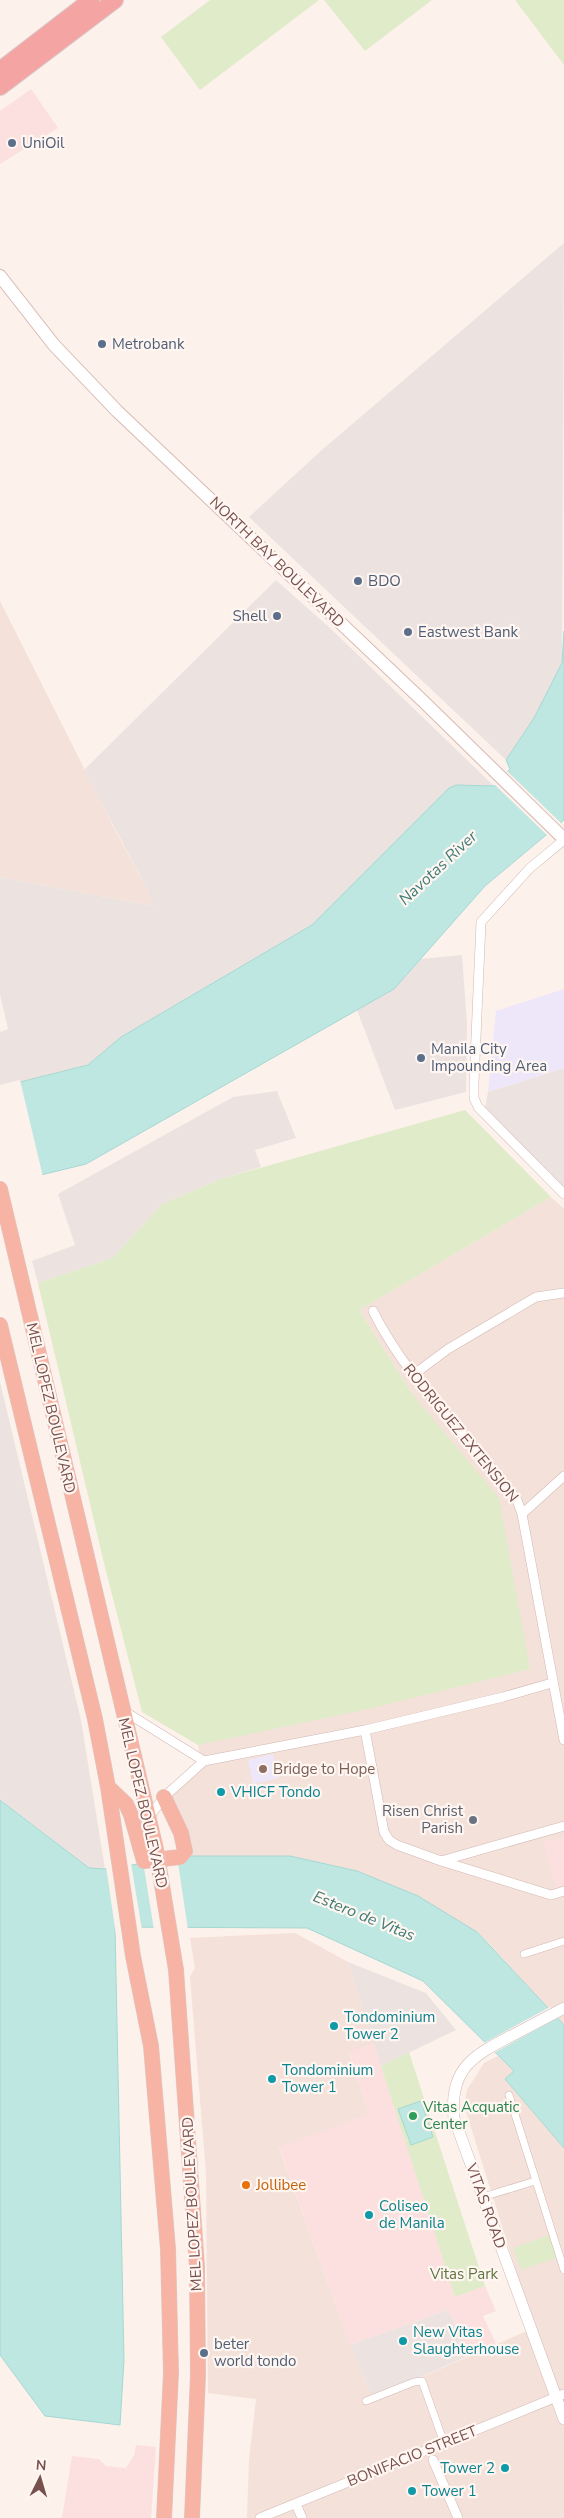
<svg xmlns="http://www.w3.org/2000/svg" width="564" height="2518" font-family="'Nunito Sans',sans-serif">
<rect width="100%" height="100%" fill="#fcf1eb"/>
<!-- residential -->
<path fill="#f4e1d9" d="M 0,601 L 117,834 L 149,893 L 154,906 L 0,877 Z
M 551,1197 L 564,1209 L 564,2025 L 478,1932 L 357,1871 L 290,1856 L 192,1856 L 169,1797 L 184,1782 L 203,1769 L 198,1745 L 530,1669 L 413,1395 L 359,1310 Z
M 295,1933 L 348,1962 L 374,2043 L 349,2053 L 369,2114 L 279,2148 L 350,2345 L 373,2398 L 534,2328 L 464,2105 L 467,2090 L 484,2063 L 498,2056 L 515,2071 L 505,2079 L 564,2148 L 564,2518 L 247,2518 L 249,2460 L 256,2399 L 208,2393 L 206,2173 L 190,1977 L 195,1968 L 190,1938 Z"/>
<!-- commercial -->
<path fill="#fce0df" d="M 31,89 L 58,128 L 0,164 L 0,111 Z
M 564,1837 L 564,1886 L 556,1888 L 543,1842 Z
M 374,2043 L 455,2297 L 485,2286 L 496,2311 L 483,2316 L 496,2343 L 470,2355 L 448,2310 L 350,2345 L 279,2147 L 369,2114 L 349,2052 Z
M 136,2445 L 156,2447 L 151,2518 L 62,2518 L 72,2456 L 99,2459 L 106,2466 L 126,2468 L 134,2455 Z"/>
<!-- industrial -->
<path fill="#ece3e0" d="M 564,243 L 562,663 L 534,718 L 506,760 L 249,517 L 323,449 Z
M 276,580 L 331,629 L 494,786 L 456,785 L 449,788 L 312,925 L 121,1037 L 88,1065 L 0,1087 L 0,1032 L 8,1029 L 0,994 L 0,877 L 153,906 L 149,893 L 84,770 Z
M 462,955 L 467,1024 L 466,1092 L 395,1110 L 357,1010 L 394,989 L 421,959 Z
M 564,1068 L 564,1191 L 485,1108 L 488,1092 Z
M 277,1091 L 296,1138 L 255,1150 L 261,1167 L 221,1179 L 162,1204 L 113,1258 L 38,1283 L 32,1261 L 75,1245 L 58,1194 L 233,1097 Z
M 0,1382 L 81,1720 L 105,1869 L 89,1868 L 0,1799 Z
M 348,1962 L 426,1993 L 456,2030 L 381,2066 Z
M 448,2310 L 470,2355 L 373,2398 L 350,2345 Z"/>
<!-- education -->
<path fill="#eee7f9" d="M 564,989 L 564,1068 L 488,1092 L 496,1011 Z
M 273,1754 L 279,1778 L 253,1784 L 248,1760 Z"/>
<!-- green -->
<path fill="#e0ebc9" d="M 210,0 L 319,0 L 200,90 L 161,37 Z
M 324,0 L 432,0 L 365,51 Z
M 515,0 L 564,0 L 564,65 Z
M 465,1110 L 551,1197 L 359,1310 L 413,1395 L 499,1498 L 530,1669 L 368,1709 L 198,1745 L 142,1712 L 103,1559 L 38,1283 L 113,1258 L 162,1204 L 221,1179 Z
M 409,2052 L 485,2286 L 455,2297 L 381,2066 Z
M 550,2235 L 558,2257 L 521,2270 L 513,2248 Z"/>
<!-- water -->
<path fill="#bfe7e2" stroke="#a5d8d3" d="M 564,631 L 564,820 L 485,886 L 394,989 L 86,1164 L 0,1185 L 0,1087 L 88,1065 L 121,1037 L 312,925 L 449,788 L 456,785 L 494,786 L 510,769 L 506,760 L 534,718 L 562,663 Z
M 0,1800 L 89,1868 L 105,1869 L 192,1856 L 290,1856 L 357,1871 L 418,1896 L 477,1932 L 564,2025 L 564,2148 L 505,2079 L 514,2071 L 423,1981 L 307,1928 L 115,1927 L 124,2360 L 120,2425 L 45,2416 L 0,2355 Z
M 421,2101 L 433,2137 L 411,2145 L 398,2109 Z"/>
<!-- pier -->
<path fill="#fcf1eb" d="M 507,771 L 561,823 L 548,836 L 494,784 Z
M 20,1080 L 43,1177 L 0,1187 L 0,1085 Z
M 177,1856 L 188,1930 L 154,1930 L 143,1861 Z
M 131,1863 L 142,1930 L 117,1930 L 117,1942 L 106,1866 Z
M 550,2007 L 559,2017 L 492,2054 L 482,2044 Z"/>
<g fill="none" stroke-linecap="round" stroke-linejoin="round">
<defs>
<path id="pedestrian" d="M 524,1954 L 564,1941
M 509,2095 L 564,2270
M 483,2197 L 535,2181
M 366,2401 L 414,2382 L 422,2381 L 444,2443"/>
<path id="minor" d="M 564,840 L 530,868 L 481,922 L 474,1083 L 474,1098 L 478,1107 L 564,1194
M 373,1311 C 408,1382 470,1436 517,1500 L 522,1514 L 564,1740
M 413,1375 L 448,1349 L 536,1297 L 564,1293
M 522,1514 L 564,1476
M 124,1711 L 204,1761
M 365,1730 L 384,1832 L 389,1840 L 397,1845 L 441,1861 L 551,1895 L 564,1891
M 149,1817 L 164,1797 L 204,1761 L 365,1730 L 503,1697 L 552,1683
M 441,1861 L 564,1826
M 433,2460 L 458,2518
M 296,2504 L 302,2518
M 260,2518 L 564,2394"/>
<path id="tertiary" d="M 564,2008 C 547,2017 530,2026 513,2035 C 474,2055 449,2068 454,2118 L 564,2419"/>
<path id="secondary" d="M 0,276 L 54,345 L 117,411 L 424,702 L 564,839"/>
<path id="trunk" d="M 0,1189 L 156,1849
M 0,1325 L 95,1719 L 108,1787 L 133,1956 L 151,2046 L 168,2249 L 171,2373 L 164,2518
M 108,1787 L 126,1804 L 131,1815 L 144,1861 L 180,1857 L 185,1851 L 181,1833 L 164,1797
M 176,1970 L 197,2267 L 198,2375 L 192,2518"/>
<path id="motorway" d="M 0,70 L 91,0
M 0,87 L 115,0"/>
</defs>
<!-- pedestrian casing -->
<use href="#pedestrian" stroke="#d2b8b3" stroke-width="8"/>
<!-- minor casing -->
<use href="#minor" stroke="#d2b8b3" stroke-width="10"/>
<!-- tertiary casing -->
<use href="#tertiary" stroke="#d2b8b3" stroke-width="12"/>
<!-- secondary casing -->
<use href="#secondary" stroke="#d7b9b3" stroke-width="14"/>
<!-- trunk casing -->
<use href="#trunk" stroke="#d9cecd" stroke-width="16"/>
<!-- motorway casing -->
<use href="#motorway" stroke="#d9cecd" stroke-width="18"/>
<!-- pedestrian -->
<use href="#pedestrian" stroke="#fff" stroke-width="7"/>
<!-- minor -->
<use href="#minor" stroke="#fff" stroke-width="9"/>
<!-- tertiary -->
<use href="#tertiary" stroke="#fff" stroke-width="11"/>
<!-- secondary -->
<use href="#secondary" stroke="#fff" stroke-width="12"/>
<!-- trunk -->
<use href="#trunk" stroke="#f7b4a5" stroke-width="15"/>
<!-- motorway -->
<use href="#motorway" stroke="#f5a4a4" stroke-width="16"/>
<defs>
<path id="trunk-bridge" d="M 156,1849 L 176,1970"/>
</defs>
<!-- trunk-bridge casing -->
<use href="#trunk-bridge" stroke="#d9cecd" stroke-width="16" stroke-linecap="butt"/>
<!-- trunk-bridge -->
<use href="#trunk-bridge" stroke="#f7b4a5" stroke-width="15"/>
</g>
<!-- markers -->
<g fill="#5c6f8a" stroke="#fff6f2" stroke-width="2">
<circle cx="12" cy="143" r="5"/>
<circle cx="102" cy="344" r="5"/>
<circle cx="358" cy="581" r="5"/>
<circle cx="277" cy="616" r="5"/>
<circle cx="408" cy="632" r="5"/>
<circle cx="421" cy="1058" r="5"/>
<circle cx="204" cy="2353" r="5"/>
</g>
<circle fill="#8d6e63" stroke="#fff6f2" stroke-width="2" cx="263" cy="1769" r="5"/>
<g fill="#0f9aa8" stroke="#fff6f2" stroke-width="2">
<circle cx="221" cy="1792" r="5"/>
<circle cx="334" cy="2026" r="5"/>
<circle cx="272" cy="2079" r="5"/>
<circle cx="369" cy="2215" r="5"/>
<circle cx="403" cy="2341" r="5"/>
<circle cx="505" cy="2468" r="5"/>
<circle cx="412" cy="2491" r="5"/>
</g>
<circle fill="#6b7280" stroke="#fff6f2" stroke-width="2" cx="473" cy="1820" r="5"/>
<circle fill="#2e9e5b" stroke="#fff6f2" stroke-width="2" cx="413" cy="2116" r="5"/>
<circle fill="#e8710a" stroke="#fff6f2" stroke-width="2" cx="246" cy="2185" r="5"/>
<g text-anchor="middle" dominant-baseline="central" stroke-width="4.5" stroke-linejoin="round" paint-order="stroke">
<!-- service labels -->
<g font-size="15" fill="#4e5e75" stroke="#fff6f2" text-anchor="start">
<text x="22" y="143">UniOil</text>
<text x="112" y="344">Metrobank</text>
<text x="368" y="581">BDO</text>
<text x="267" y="616" text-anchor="end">Shell</text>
<text x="418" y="632">Eastwest Bank</text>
<text x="431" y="1049">Manila City<tspan x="431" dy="17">Impounding Area</tspan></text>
<text x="214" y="2344">beter<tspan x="214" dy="17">world tondo</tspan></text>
</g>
<!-- street labels -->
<g font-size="15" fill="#78514d" stroke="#fff6f2">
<text transform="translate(277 562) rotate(44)">NORTH BAY BOULEVARD</text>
<text transform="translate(51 1408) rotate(77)">MEL LOPEZ BOULEVARD</text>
<text transform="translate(461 1433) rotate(51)">RODRIGUEZ EXTENSION</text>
<text transform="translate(143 1803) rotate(77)">MEL LOPEZ BOULEVARD</text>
<text transform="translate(192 2204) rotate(-93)">MEL LOPEZ BOULEVARD</text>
<text transform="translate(486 2206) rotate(70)">VITAS ROAD</text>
<text transform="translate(412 2456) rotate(-22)">BONIFACIO STREET</text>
</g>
<!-- education labels -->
<g font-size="15" fill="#785e54" stroke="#fff6f2" text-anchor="start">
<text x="273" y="1769">Bridge to Hope</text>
</g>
<!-- culture labels -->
<g font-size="15" fill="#0d838f" stroke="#fff6f2" text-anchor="start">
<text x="231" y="1792">VHICF Tondo</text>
<text x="344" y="2017">Tondominium<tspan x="344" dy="17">Tower 2</tspan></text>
<text x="282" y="2070">Tondominium<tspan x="282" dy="17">Tower 1</tspan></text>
<text x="379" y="2206">Coliseo<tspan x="379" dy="17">de Manila</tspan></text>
<text x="413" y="2332">New Vitas<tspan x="413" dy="17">Slaughterhouse</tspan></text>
<text x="495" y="2468" text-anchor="end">Tower 2</text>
<text x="422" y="2491">Tower 1</text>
</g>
<!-- worship labels -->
<g font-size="15" fill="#5b616d" stroke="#fff6f2" text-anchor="end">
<text x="463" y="1811">Risen Christ<tspan x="463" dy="17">Parish</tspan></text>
</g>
<!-- leisure labels -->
<g font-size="15" fill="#27864d" stroke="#fff6f2" text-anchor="start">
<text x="423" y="2107">Vitas Acquatic<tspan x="423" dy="17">Center</tspan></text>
</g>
<!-- food labels -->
<g font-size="15" fill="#c56008" stroke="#fff6f2" text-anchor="start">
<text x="256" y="2185">Jollibee</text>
</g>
<!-- park labels -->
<g font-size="15" fill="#607742" stroke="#fff6f2">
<text x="464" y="2274">Vitas Park</text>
</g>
<!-- water labels -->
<g font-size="16" font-style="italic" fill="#407c76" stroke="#fff6f2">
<text transform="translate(438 868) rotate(-43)">Navotas River</text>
<text transform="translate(364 1916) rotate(22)">Estero de Vitas</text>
</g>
</g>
<!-- north arrow -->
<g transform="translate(40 2478) rotate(5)" stroke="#fff6f2" stroke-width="4" paint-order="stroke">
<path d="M0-4L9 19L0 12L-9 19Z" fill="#78514d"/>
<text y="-8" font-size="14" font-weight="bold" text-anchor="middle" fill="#78514d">N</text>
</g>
</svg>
